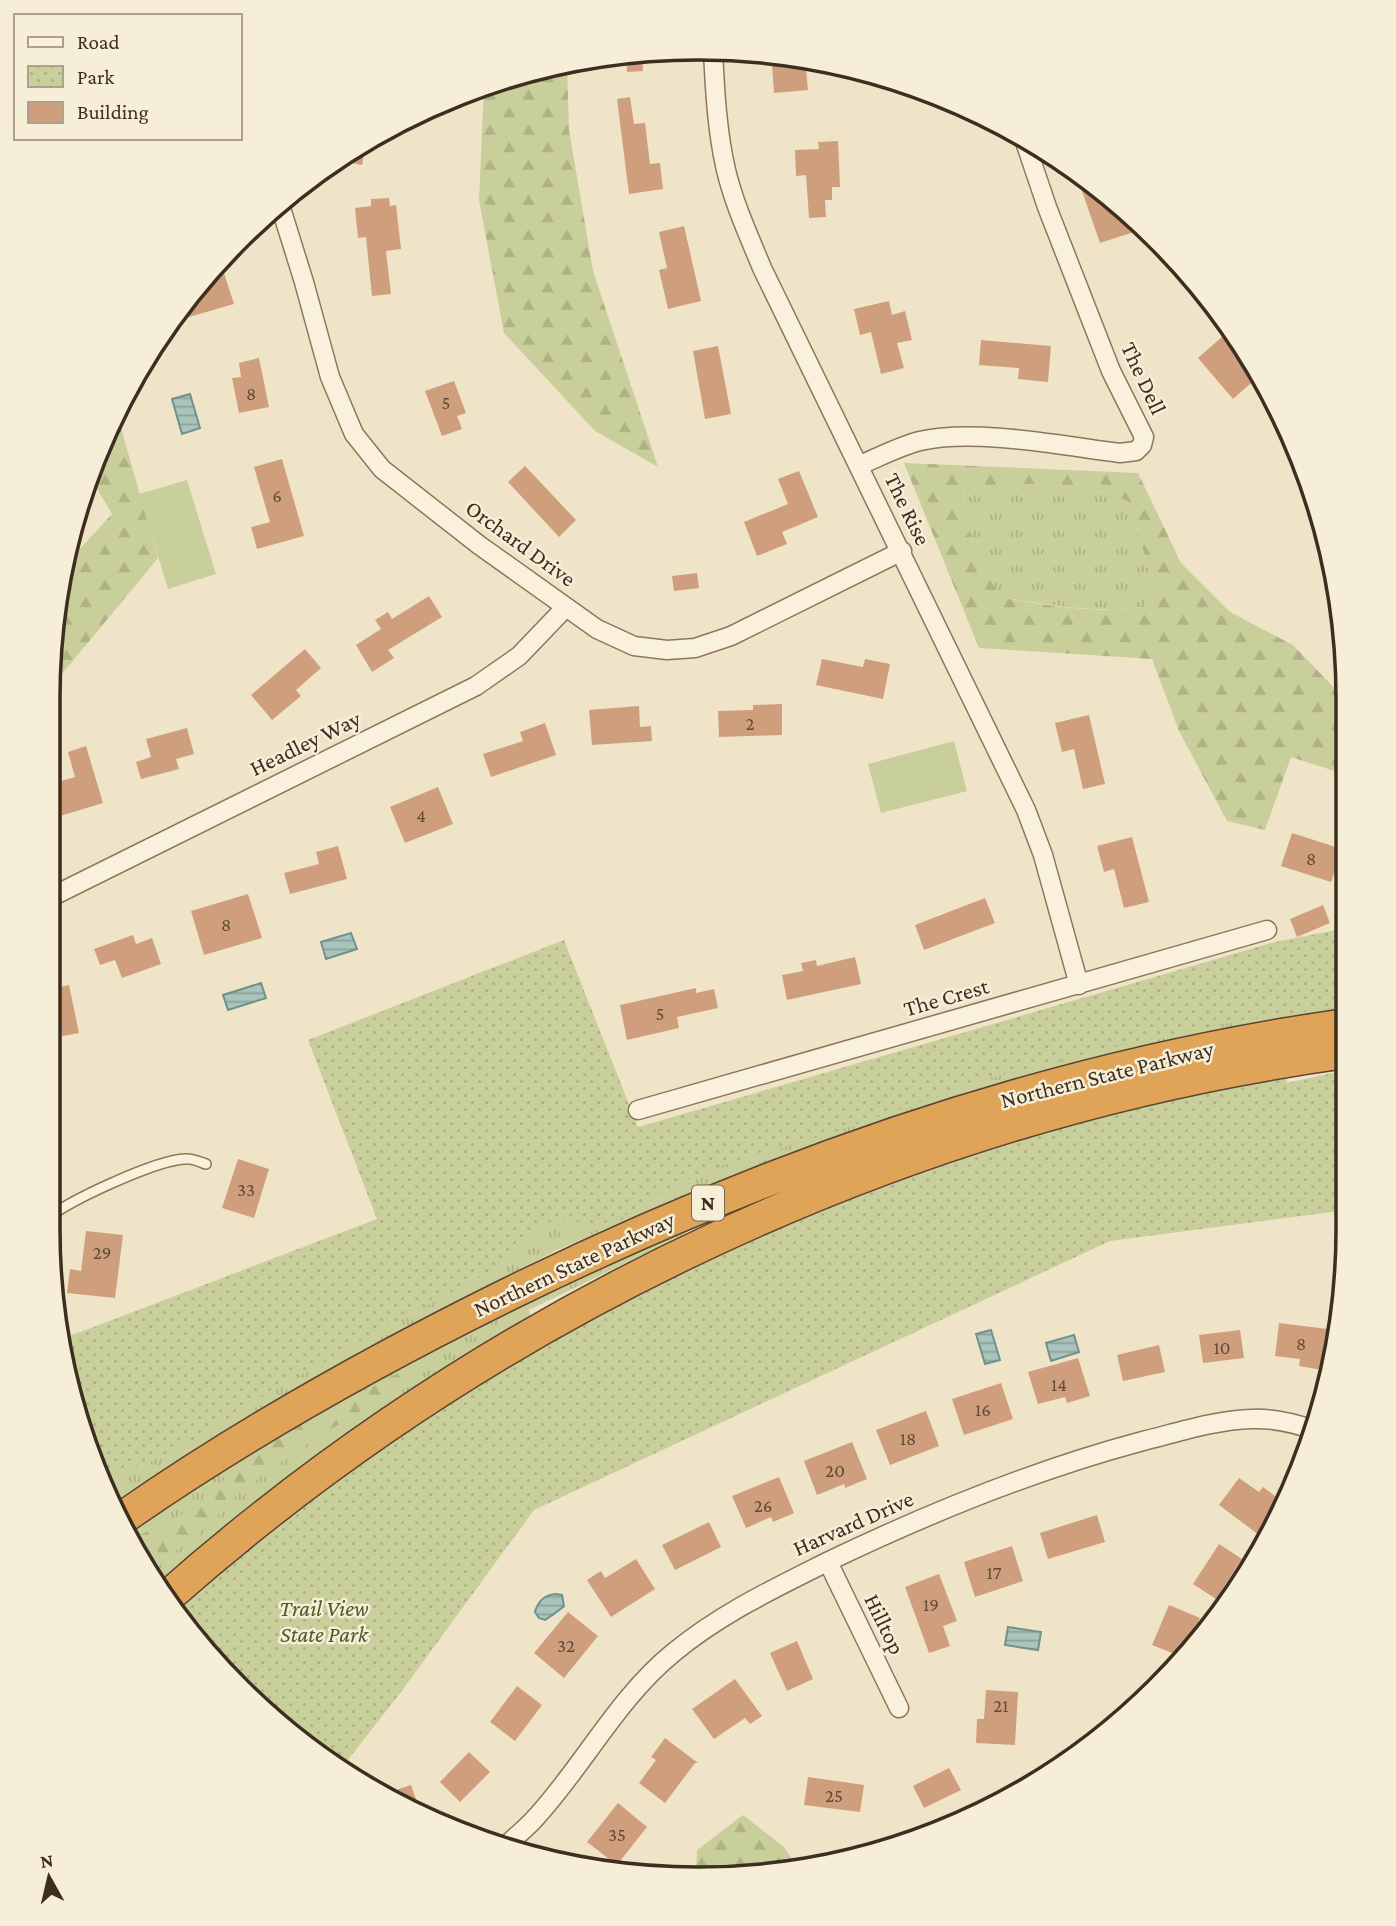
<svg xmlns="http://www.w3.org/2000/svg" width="1396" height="1926" font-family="'Crimson Pro',serif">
<defs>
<pattern id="grass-tufts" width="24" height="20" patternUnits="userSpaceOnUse" patternTransform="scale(1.75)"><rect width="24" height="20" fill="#c9cf9b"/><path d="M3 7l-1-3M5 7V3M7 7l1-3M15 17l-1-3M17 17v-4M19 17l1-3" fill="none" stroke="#aeb285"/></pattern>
<pattern id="forest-firs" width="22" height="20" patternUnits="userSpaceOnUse" patternTransform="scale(1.75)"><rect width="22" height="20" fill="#c9cf9b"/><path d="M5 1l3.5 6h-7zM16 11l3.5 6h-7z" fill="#aeb285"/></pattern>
<pattern id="park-dots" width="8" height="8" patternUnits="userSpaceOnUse" patternTransform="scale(1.75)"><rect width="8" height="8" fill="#c9cf9b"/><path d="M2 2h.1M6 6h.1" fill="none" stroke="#aeb285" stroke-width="1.8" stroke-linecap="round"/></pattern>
<pattern id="water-rules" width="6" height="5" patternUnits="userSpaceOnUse" patternTransform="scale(1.75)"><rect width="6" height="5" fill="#a9c4bc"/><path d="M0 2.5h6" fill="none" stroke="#8ba098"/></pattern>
</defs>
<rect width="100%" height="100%" fill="#f0e4c8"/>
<!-- grass -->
<path fill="url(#grass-tufts)" d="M 1002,484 L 1076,485 L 1128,501 L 1156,592 L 1144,607 C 1093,613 1052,606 1002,597 C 971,556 968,537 963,488 Z
M 1346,996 L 1346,1010 L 1247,1025 L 1115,1053 L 966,1092 L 698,1189 L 555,1251 L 425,1321 L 118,1505 L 103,1470 L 145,1456 L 505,1233 L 738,1151 L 1093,1046 Z
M 687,1227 L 685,1234 L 529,1310 L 531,1320 L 157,1590 L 128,1525 L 279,1430 L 522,1301 Z"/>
<!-- forest -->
<path fill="url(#forest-firs)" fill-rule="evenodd" d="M 567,63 L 569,130 L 593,271 L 658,467 L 595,431 L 504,333 L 479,200 L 484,86 L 529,70 Z
M 119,421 L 158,558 L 57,680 L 50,675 L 65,565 L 112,514 L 92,480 Z
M 904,463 L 1138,473 L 1181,563 L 1230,612 L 1293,645 L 1344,698 L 1344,774 L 1291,757 L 1265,830 L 1227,821 L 1179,731 L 1152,659 L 979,648 ZM 1002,484 L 1076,485 L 1128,501 L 1156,592 L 1144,607 C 1094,613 1050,607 1002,597 C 972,557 968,537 963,489 Z
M 425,1359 L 427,1368 L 406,1383 L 291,1454 L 239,1493 L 208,1526 L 149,1572 L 134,1538 L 186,1512 L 219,1485 L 247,1453 Z
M 743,1815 L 784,1847 L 799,1869 L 783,1873 L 696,1870 L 697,1850 Z"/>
<!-- park -->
<path fill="url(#park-dots)" d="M 1336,930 L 1345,930 L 1346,1006 L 1251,1019 L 1127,1044 L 986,1079 L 840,1130 L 708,1170 L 663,1192 L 621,1218 L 602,1224 L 555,1220 L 535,1228 L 495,1269 L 392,1324 L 265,1395 L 198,1438 L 148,1463 L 105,1475 L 70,1397 L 62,1339 L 377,1219 L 308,1040 L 564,940 L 638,1127 L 1275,942 Z
M 1286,1070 L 1287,1083 L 1346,1070 L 1347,1210 L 1110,1241 L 534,1510 L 401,1692 L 343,1766 L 269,1718 L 174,1609 L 223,1567 L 354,1466 L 439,1408 L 584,1318 L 819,1206 L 1003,1137 Z"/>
<!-- pitch -->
<path fill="#c9cf9b" d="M 187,480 L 216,574 L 168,589 L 139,494 Z
M 954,741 L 967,791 L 881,813 L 868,764 Z"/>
<!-- water -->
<path fill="url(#water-rules)" stroke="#6f938a" stroke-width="2" d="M 190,394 L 200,428 L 182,434 L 172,399 Z
M 351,933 L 357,949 L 326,959 L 321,942 Z
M 261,983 L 266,998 L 228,1010 L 223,995 Z
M 991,1330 L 1000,1360 L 985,1364 L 976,1334 Z
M 1074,1335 L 1079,1352 L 1051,1361 L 1046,1343 Z
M 555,1594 L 562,1595 L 564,1606 C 562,1608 548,1618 545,1620 L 539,1618 L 535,1612 C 538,1601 545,1595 555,1594 Z
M 1008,1627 L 1041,1632 L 1038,1650 L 1005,1645 Z"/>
<!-- building -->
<path fill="#cf9f7d" d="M 642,51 L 643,71 L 627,72 L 626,53 Z
M 783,53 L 805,58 L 808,90 L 774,93 L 772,64 L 784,63 Z
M 630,97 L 634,124 L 645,123 L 650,164 L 660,163 L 663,189 L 629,194 L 617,99 Z
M 838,141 L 840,187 L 832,187 L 832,200 L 825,200 L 826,217 L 809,218 L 806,175 L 796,176 L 795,150 L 819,149 L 818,142 Z
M 366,142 L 362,165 L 337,160 L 351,151 Z
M 1096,186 L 1115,200 L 1118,210 L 1126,208 L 1134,232 L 1100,243 L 1082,191 Z
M 389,198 L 390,206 L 396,205 L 401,249 L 386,251 L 391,294 L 372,296 L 366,237 L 358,238 L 355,208 L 371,206 L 371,199 Z
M 684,226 L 701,301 L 668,309 L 659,270 L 667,268 L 659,232 Z
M 222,267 L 234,304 L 189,317 L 186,306 Z
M 889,301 L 892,315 L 905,311 L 912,340 L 897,343 L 904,368 L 881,374 L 871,332 L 860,335 L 854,309 Z
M 1223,336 L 1258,377 L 1233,399 L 1198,358 Z
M 981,340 L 1051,346 L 1048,382 L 1018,379 L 1019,368 L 979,365 Z
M 718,346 L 731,414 L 705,419 L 693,351 Z
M 259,358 L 269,407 L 239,413 L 232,378 L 241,377 L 239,363 Z
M 454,381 L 466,413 L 457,416 L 462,429 L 442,436 L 425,391 Z
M 282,459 L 304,536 L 257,549 L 251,527 L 270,522 L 254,467 Z
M 525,466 L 576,520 L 559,537 L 508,482 Z
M 799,471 L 818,517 L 782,532 L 787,544 L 757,556 L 744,522 L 788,504 L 778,479 Z
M 697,573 L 699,588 L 674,591 L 672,576 Z
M 429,596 L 442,617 L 388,650 L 394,658 L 372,672 L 356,645 L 381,629 L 375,620 L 388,612 L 392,619 Z
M 305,649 L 321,668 L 296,690 L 301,696 L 272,720 L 251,695 Z
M 822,659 L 863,667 L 865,659 L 890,664 L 883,699 L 816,685 Z
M 782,704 L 782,735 L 719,737 L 718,711 L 753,710 L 753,705 Z
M 639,706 L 640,727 L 651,726 L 652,741 L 592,745 L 589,710 Z
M 1089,715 L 1105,784 L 1083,789 L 1074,749 L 1062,752 L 1055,723 Z
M 545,723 L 556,755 L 491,777 L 483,754 L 523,741 L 520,732 Z
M 187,728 L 194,754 L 176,759 L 179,769 L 141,779 L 136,762 L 151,757 L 146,739 Z
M 86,746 L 103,803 L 47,820 L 47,785 L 75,777 L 68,752 Z
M 438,787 L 453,824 L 405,843 L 390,807 Z
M 1292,833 L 1342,849 L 1331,882 L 1281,866 Z
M 1132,837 L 1149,902 L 1124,908 L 1114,869 L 1104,872 L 1097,846 Z
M 338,846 L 347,879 L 290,894 L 284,873 L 319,864 L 316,852 Z
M 248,894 L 262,938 L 204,955 L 191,911 Z
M 985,898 L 995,923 L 924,950 L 915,925 Z
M 1323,905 L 1330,923 L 1297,937 L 1290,919 Z
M 133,935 L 136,944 L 152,938 L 161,964 L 122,978 L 115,960 L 100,965 L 94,949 Z
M 855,957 L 861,984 L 787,1000 L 782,975 L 803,971 L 801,963 L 816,960 L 817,966 Z
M 69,985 L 79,1033 L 47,1039 L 47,990 Z
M 696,988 L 696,993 L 714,989 L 718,1008 L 677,1017 L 679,1028 L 627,1040 L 620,1005 Z
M 238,1159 L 269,1169 L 254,1218 L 222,1208 Z
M 86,1231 L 123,1235 L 115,1298 L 67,1293 L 70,1269 L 81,1271 Z
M 1279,1323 L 1328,1329 L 1322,1370 L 1299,1366 L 1300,1359 L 1275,1356 Z
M 1240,1330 L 1244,1358 L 1203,1363 L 1199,1335 Z
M 1159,1345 L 1165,1372 L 1123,1381 L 1117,1355 Z
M 1078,1358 L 1090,1396 L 1067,1403 L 1065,1397 L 1038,1404 L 1028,1372 Z
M 1001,1383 L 1013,1419 L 964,1435 L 952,1399 Z
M 926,1411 L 939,1446 L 890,1465 L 876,1430 Z
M 852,1442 L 867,1479 L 845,1488 L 844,1484 L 817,1495 L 804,1461 Z
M 779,1477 L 794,1513 L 773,1522 L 771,1517 L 746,1528 L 732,1496 Z
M 1239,1478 L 1259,1492 L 1263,1487 L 1284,1503 L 1259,1535 L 1219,1505 Z
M 1097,1515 L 1105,1542 L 1048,1559 L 1040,1533 Z
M 709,1522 L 721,1547 L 675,1570 L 662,1545 Z
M 1219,1544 L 1242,1559 L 1216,1599 L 1193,1584 Z
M 1012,1546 L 1023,1581 L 975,1597 L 964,1562 Z
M 636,1559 L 655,1589 L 611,1617 L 587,1580 L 601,1571 L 605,1578 Z
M 939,1574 L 957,1621 L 943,1626 L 950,1646 L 929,1653 L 905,1587 Z
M 1169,1605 L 1200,1618 L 1182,1657 L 1152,1645 Z
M 568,1612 L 598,1636 L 564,1678 L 534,1653 Z
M 797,1641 L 813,1679 L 787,1691 L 770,1653 Z
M 735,1679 L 762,1716 L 750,1724 L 745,1718 L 714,1739 L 692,1709 Z
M 517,1686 L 542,1705 L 515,1741 L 490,1722 Z
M 986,1690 L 1018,1692 L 1015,1745 L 976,1743 L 977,1719 L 984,1719 Z
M 665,1738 L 698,1763 L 695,1763 L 665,1803 L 639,1783 L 656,1760 L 651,1757 Z
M 469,1752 L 490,1772 L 460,1802 L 440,1782 Z
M 949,1768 L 961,1790 L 924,1808 L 913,1786 Z
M 808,1777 L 864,1785 L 860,1812 L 804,1805 Z
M 411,1785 L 422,1816 L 411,1812 L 384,1794 Z
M 618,1803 L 647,1827 L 617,1865 L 587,1842 Z"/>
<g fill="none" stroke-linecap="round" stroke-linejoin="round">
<defs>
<path id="lane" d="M 47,1219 C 69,1200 157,1160 185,1159 C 192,1158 200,1162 206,1164"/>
<path id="street" d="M 713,51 C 715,91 717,131 726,170 C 734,204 749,236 762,268 L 1026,810 L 1043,855 L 1079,985
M 280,205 L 304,282 L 330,377 L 354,434 L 382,469 L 479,545 L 597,629 L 634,646 L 667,650 L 695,648 L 731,636 L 902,551
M 860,465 C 879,457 900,446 920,441 C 974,428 1064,446 1120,453 L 1136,451 L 1142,445 L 1144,437 L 1111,371 L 1047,207 L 1024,139
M 47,899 L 476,686 L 519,656 L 566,607
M 638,1110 L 1267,930
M 828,1562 L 899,1708
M 507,1845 C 517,1835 529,1826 538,1815 C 585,1763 618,1698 673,1653 C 720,1614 773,1589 827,1562 C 929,1513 1034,1470 1143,1441 C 1179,1432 1215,1420 1252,1419 C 1273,1418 1294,1423 1314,1430"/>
<path id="highway" d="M 124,1517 C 246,1432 377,1359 511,1293 C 774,1164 1055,1066 1346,1025
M 165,1599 C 492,1309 912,1111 1346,1052"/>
</defs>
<!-- lane casing -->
<use href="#lane" stroke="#8d765c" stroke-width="12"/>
<!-- street casing -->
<use href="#street" stroke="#8d765c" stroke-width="21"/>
<!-- highway casing -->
<use href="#highway" stroke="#5b4430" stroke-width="35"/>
<!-- lane -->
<use href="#lane" stroke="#faf1dc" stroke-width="9"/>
<!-- street -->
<use href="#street" stroke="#faf1dc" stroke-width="18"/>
<!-- highway -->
<use href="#highway" stroke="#e0a458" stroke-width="32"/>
</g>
<g text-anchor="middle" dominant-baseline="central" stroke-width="5" stroke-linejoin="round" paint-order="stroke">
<!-- number labels -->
<g font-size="19" fill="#624a37">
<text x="251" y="393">8</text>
<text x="446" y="402">5</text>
<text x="277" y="495">6</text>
<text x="750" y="723">2</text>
<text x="421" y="815">4</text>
<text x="1311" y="858">8</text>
<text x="226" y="924">8</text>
<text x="660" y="1013">5</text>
<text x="246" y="1189">33</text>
<text x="102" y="1252">29</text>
<text x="1301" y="1343">8</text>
<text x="1222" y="1347">10</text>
<text x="1059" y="1384">14</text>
<text x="983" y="1409">16</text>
<text x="908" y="1438">18</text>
<text x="835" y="1470">20</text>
<text x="763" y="1505">26</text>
<text x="994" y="1572">17</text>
<text x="931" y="1604">19</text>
<text x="566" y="1645">32</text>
<text x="1001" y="1705">21</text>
<text x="834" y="1795">25</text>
<text x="617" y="1834">35</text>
</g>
<!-- shield labels -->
<rect fill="#f7eed8" stroke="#756857" stroke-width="2" x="692" y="1185.5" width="32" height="35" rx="5"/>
<g font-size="21" font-weight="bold" fill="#3d2e20">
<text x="708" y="1203">N</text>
</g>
<!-- street labels -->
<g font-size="23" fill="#3d2e20" stroke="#f7eed8">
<text transform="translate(1144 378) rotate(65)">The Dell</text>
<text transform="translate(908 509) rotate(64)">The Rise</text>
<text transform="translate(521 543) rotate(36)">Orchard Drive</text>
<text transform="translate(305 743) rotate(-26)">Headley Way</text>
<text transform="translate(946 997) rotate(-16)">The Crest</text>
<text transform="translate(1107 1074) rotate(-14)">Northern State Parkway</text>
<text transform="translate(574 1264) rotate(-25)">Northern State Parkway</text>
<text transform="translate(853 1523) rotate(-24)">Harvard Drive</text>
<text transform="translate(885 1624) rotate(64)">Hilltop</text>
</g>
<!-- park labels -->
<g font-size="23" font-style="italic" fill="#4d5a26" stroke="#f7eed8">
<text x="324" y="1608">Trail View<tspan x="324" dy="26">State Park</tspan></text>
</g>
</g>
<!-- crop -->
<path d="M0 0H1396V1926H0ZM698 60H698A638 638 0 0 1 1336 698V1229A638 638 0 0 1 698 1867H698A638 638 0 0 1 60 1229V698A638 638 0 0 1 698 60Z" fill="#f7eed8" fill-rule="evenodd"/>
<path fill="none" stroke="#3d2e20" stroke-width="3.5" d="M698 60H698A638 638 0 0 1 1336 698V1229A638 638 0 0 1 698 1867H698A638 638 0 0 1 60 1229V698A638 638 0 0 1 698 60Z"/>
<!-- legend -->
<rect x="14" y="14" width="228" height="126" fill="#f7eed8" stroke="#ada18e" stroke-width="2"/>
<rect x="28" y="37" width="35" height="10" fill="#faf1dc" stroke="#ada18e" stroke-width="2"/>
<text x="77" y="49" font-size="21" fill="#3d2e20">Road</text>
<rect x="28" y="66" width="35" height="21" fill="url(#park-dots)" stroke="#ada18e" stroke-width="2"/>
<text x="77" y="84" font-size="21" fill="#3d2e20">Park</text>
<rect x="28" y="102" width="35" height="21" fill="#cf9f7d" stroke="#ada18e" stroke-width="2"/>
<text x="77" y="119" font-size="21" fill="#3d2e20">Building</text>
<!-- north arrow -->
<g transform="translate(49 1877) rotate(352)" stroke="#f7eed8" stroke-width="5" paint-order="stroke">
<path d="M0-5L12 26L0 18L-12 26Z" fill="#3d2e20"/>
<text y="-10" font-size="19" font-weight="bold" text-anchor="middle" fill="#3d2e20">N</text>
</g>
</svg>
